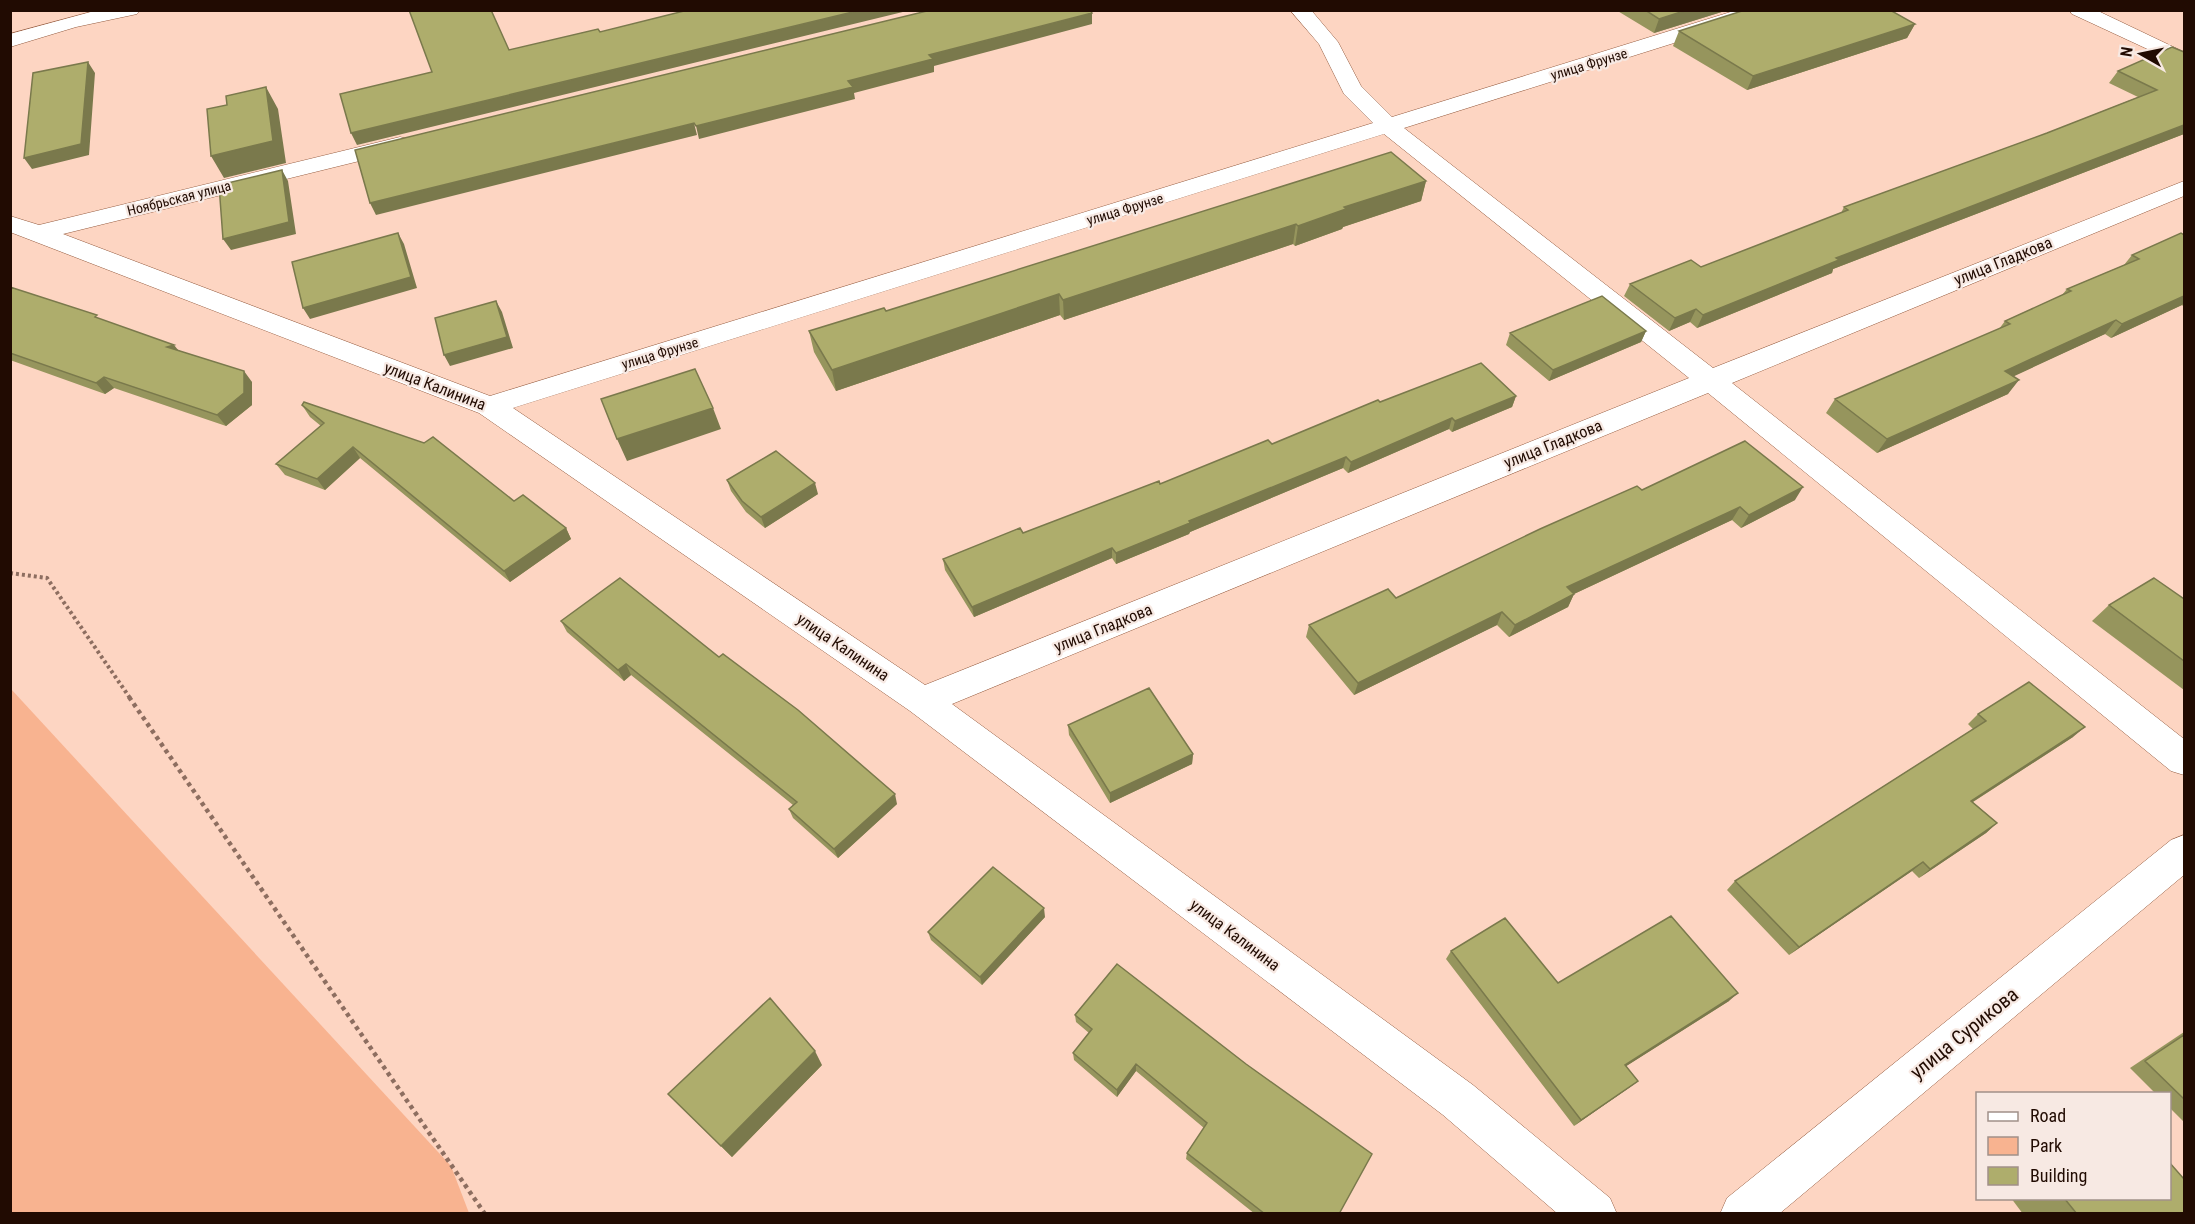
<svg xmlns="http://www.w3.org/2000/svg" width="2195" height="1224" font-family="'Roboto Condensed',sans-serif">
<rect width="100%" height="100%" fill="#fdd5c2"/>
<!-- green -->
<path fill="#f8b390" d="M 11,689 L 451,1166 L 469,1213 L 11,1213 Z"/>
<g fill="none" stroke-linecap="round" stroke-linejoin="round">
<defs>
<path id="minor" d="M 98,10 L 140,10 L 137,14 L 76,27 L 10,47 L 10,34 Z
M 1290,10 L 1311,10 L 1338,42 L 1361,86 L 1392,117 L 1737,10 L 1769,10 L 1766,14 L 1404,128 L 1713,368 L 2184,181 L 2184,196 L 1732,383 L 2184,739 L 2184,775 L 2171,771 L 1708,393 L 952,704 L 1473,1085 L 1610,1198 L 1617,1214 L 1558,1214 L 1443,1115 L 910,711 L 479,413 L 10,232 L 10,216 L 39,225 L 400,137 L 408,139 L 411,144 L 408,149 L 63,234 L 490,396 L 1373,123 L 1344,94 L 1319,44 ZM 1384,134 L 1689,378 L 925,685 L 513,408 Z
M 2069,10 L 2096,10 L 2184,52 L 2184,66 L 2072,14 Z
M 2184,835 L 2184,875 L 1779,1214 L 1720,1214 L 1727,1198 L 2171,840 Z"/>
</defs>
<!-- minor casing -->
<use href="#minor" stroke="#945b3f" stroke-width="1"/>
<!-- path-far1 -->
<path stroke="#8d6e60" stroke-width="4" stroke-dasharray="3 3" stroke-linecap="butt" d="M 10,573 L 47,578 L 130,698"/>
<!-- path -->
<path stroke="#8d6e60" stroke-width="4.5" stroke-dasharray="4 4" stroke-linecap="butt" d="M 129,697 L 485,1214"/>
<!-- minor -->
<use href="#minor" fill="#fff" fill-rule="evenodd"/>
</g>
<!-- wall -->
<path fill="#96955d" d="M 1616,10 L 1728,10 L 1654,33 Z
M 1915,24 L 1907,38 L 1747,90 L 1673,46 L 1679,31 Z
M 2184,52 L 2184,134 L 1833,269 L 1832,273 L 1697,328 L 1690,322 L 1669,331 L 1624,296 L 1630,284 L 1701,267 L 1841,213 L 1844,207 L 2047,133 L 2138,97 L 2109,83 L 2118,71 Z
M 1426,181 L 1421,201 L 1343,227 L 1342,229 L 1295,246 L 1293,244 L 1064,320 L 1060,315 L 836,391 L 814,352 L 809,331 L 886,311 Z
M 2184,235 L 2184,307 L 2182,305 L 2111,338 L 2105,334 L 2013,376 L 2008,394 L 1877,453 L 1826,413 L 1835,399 L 1999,329 L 2005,321 L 2062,295 L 2067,289 L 2124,265 L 2132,255 Z
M 10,287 L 178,350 L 252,382 L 252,405 L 226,426 L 114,388 L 105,394 L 10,360 Z
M 1646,331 L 1641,342 L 1549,381 L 1506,345 L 1510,333 Z
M 1516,396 L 1512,407 L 1452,432 L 1449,429 L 1348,473 L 1343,468 L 1190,532 L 1189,534 L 1116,564 L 1112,558 L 974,617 L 945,570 L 943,559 L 1023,533 L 1272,444 L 1380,402 Z
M 302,405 L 514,501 L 566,528 L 571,539 L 510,582 L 360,458 L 325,490 L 285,475 L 276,464 L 321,426 L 310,417 Z
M 727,480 L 818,494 L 765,528 L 746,512 L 731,491 Z
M 1642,490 L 1795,500 L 1741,528 L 1732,520 L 1574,594 L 1568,607 L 1509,637 L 1497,625 L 1354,695 L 1306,637 L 1309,625 L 1396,598 Z
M 2184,599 L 2184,690 L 2092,621 L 2109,605 Z
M 561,621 L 897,804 L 838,858 L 793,818 L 789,809 L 793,805 L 631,675 L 624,681 L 567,632 Z
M 1978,714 L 2073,737 L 1973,802 L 1997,823 L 1986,833 L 1919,878 L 1912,871 L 1789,955 L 1727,890 L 1735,881 L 1973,729 L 1968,724 Z
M 1068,725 L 1193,754 L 1192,764 L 1110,803 L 1069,735 Z
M 1045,917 L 982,985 L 931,940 L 928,932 Z
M 1451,951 L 1558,983 L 1729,1001 L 1626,1066 L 1638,1081 L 1630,1087 L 1574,1126 L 1446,959 Z
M 1075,1015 L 1339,1214 L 1255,1214 L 1186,1159 L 1187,1153 L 1204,1128 L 1136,1071 L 1117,1097 L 1074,1060 L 1073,1053 L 1089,1033 L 1076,1022 Z
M 2184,1032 L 2184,1122 L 2169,1107 L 2169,1094 L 2156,1094 L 2130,1068 Z
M 822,1065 L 732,1157 L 668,1094 Z
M 2011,1198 L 2169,1198 L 2184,1214 L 2023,1214 Z"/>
<!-- shaded-wall -->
<path fill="#7a794c" d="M 861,10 L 911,10 L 357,145 L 351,133 Z
M 1687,10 L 1728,10 L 1654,33 L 1659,19 Z
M 1092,13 L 1092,24 L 934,66 L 934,72 L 854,93 L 855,99 L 699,139 L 696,126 L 848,81 L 929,55 Z
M 1915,24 L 1907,38 L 1747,90 L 1753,76 Z
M 88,62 L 95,73 L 89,155 L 32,169 L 24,158 Z
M 266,87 L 278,109 L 286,163 L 224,178 L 211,156 Z
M 694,123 L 697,135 L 376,215 L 370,203 Z
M 2184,125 L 2184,134 L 1833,269 L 1832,273 L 1697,328 L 1703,315 L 1836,258 Z
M 282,170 L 288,181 L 296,234 L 231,250 L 223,239 Z
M 1426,181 L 1421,201 L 1343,227 L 1342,229 L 1295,246 L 1298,226 L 1344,207 Z
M 1296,224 L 1293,244 L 1064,320 L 1063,300 Z
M 398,233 L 404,244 L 417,288 L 310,319 L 303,308 Z
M 1059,294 L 1060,315 L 836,391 L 832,370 Z
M 2184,296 L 2184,303 L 2182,305 L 2111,338 L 2122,324 Z
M 496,301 L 502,312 L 513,348 L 450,366 L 444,355 Z
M 1696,309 L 1690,322 L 1669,331 L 1675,318 Z
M 2116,320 L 2105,334 L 1995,385 L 2005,371 Z
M 1646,331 L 1641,342 L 1549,381 L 1553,370 Z
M 174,345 L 183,356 L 167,347 Z
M 244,371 L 252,382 L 252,405 L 226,426 L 217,415 Z
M 104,377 L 114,388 L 105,394 L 96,383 Z
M 2019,380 L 2008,394 L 1877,453 L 1887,439 Z
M 1516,396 L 1512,407 L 1452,432 L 1455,421 Z
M 713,408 L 721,429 L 627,461 L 617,439 Z
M 1452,418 L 1449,429 L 1348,473 L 1351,462 Z
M 353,447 L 360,458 L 325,490 L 317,479 Z
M 1346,457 L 1343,468 L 1190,532 L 1189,534 L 1116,564 L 1116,553 L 1189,521 Z
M 815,483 L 818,494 L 765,528 L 761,517 Z
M 1803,487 L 1795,500 L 1741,528 L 1749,515 Z
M 1740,507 L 1732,520 L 1561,600 L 1567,587 Z
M 566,528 L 571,539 L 510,582 L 504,571 Z
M 1112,548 L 1112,558 L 974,617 L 972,607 Z
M 1574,594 L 1568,607 L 1509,637 L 1515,625 Z
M 1502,612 L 1497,625 L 1354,695 L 1358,683 Z
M 626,664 L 631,675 L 624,681 L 618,670 Z
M 2085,727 L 2073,737 L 1960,810 L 1971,801 Z
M 1193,754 L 1192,764 L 1110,803 L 1110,793 Z
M 895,794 L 897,804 L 838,858 L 834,849 Z
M 1997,823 L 1986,833 L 1919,878 L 1930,869 Z
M 1923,862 L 1912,871 L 1789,955 L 1799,947 Z
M 1044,908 L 1045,917 L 982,985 L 980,977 Z
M 1738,993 L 1729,1001 L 1617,1072 L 1625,1065 Z
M 815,1051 L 822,1065 L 732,1157 L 721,1146 Z
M 1136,1064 L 1136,1071 L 1117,1097 L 1117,1090 Z
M 1638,1081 L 1630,1087 L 1574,1126 L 1581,1120 Z"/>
<!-- building -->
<path fill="#aead6c" stroke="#7a794c" stroke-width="1.5" d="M 409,10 L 491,10 L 509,50 L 598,29 L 600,32 L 688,10 L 861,10 L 351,133 L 340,94 L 432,72 Z
M 931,10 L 1090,10 L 1092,13 L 929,55 L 933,59 L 848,81 L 853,87 L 696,126 L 694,123 L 370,203 L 355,150 Z
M 1645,10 L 1687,10 L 1659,19 Z
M 1745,10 L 1890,10 L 1915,24 L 1753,76 L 1679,31 Z
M 2172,47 L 2184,52 L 2184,125 L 1836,258 L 1839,260 L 1703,315 L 1696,309 L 1675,318 L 1630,284 L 1691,260 L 1701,267 L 1848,210 L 1844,207 L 2047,133 L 2157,90 L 2118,71 Z
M 88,62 L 81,144 L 24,158 L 33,73 Z
M 266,87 L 273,141 L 211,156 L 207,109 L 227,105 L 226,96 Z
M 1391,152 L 1426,181 L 1344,207 L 1346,209 L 1298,226 L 1296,224 L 1063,300 L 1059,294 L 832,370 L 809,331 L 884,308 L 886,311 Z
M 282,170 L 289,222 L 223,239 L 219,185 Z
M 398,233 L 411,277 L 303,308 L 292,262 Z
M 2181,233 L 2184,235 L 2184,296 L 2122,324 L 2116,320 L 2005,371 L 2019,380 L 1887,439 L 1835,399 L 2010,324 L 2005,321 L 2071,291 L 2067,289 L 2139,259 L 2132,255 Z
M 10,287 L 97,315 L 95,317 L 174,345 L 167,347 L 244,371 L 244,393 L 217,415 L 104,377 L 96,383 L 10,353 Z
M 1602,296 L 1646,331 L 1553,370 L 1510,333 Z
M 496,301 L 507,337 L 444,355 L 435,318 Z
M 1481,363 L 1516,396 L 1455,421 L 1452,418 L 1351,462 L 1346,457 L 1189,521 L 1190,523 L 1116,553 L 1112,548 L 972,607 L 943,559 L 1020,528 L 1023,533 L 1159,481 L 1160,484 L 1268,440 L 1272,444 L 1378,400 L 1380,402 Z
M 695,369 L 713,408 L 617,439 L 601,399 Z
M 304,402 L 424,443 L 433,437 L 514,501 L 523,495 L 566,528 L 504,571 L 353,447 L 317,479 L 276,464 L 324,423 L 302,405 Z
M 1745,441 L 1803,487 L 1749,515 L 1740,507 L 1567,587 L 1574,594 L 1515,625 L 1502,612 L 1358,683 L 1309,625 L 1388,589 L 1396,598 L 1540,529 L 1637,486 L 1642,490 Z
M 776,451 L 815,483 L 761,517 L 742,501 L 727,480 Z
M 620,578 L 719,657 L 723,654 L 798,710 L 895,794 L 834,849 L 789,809 L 797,802 L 626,664 L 618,670 L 561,621 Z
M 2154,578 L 2184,599 L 2184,661 L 2109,605 Z
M 2029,682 L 2085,727 L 1971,801 L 1997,823 L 1930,869 L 1923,862 L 1799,947 L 1735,881 L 1986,721 L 1978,714 Z
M 1149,688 L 1193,754 L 1110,793 L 1068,725 Z
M 993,867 L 1044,908 L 980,977 L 928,932 Z
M 1671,916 L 1738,993 L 1625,1065 L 1638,1081 L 1581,1120 L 1451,951 L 1505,918 L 1558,983 Z
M 1117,964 L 1246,1064 L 1372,1154 L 1339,1214 L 1265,1214 L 1187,1153 L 1207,1123 L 1136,1064 L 1117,1090 L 1073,1053 L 1092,1029 L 1075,1015 Z
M 770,998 L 815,1051 L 721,1146 L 668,1094 Z
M 2184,1035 L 2184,1099 L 2145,1061 Z
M 2169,1162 L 2184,1179 L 2184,1214 L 2077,1214 L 2064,1198 L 2169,1198 Z"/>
<g text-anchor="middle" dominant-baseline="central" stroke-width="4.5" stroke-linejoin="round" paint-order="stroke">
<!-- far-street labels -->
<g font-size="14" fill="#210b02" stroke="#f7e9e3">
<text transform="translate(1589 64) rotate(-17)">улица Фрунзе</text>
<text transform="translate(179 198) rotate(-14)">Ноябрьская улица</text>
<text transform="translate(1125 209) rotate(-17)">улица Фрунзе</text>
<text transform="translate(660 353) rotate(-17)">улица Фрунзе</text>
</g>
<!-- street labels -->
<g font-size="16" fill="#210b02" stroke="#f7e9e3">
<text transform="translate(2003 261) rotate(-22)">улица Гладкова</text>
<text transform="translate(435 386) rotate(21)">улица Калинина</text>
<text transform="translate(1553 444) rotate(-22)">улица Гладкова</text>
<text transform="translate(1103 628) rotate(-22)">улица Гладкова</text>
<text transform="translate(843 647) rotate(34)">улица Калинина</text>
<text transform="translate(1235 935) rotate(37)">улица Калинина</text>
</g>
<!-- near-street labels -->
<g font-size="20" fill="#210b02" stroke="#f7e9e3">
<text transform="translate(1964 1033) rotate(-39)">улица Сурикова</text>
</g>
</g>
<!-- border -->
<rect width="2195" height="1224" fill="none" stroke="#210b02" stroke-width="24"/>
<!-- legend -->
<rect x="1976" y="1092" width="195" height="108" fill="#f7e9e3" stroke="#a19089" stroke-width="1.5"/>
<rect x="1988" y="1112" width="30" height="9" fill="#ffffff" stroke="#a19089" stroke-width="1.5"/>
<text x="2030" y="1122" font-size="18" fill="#210b02">Road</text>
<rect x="1988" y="1137" width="30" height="18" fill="#f8b390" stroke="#a19089" stroke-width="1.5"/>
<text x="2030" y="1152" font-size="18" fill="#210b02">Park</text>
<rect x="1988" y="1167" width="30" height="18" fill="#aead6c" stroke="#a19089" stroke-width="1.5"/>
<text x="2030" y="1182" font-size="18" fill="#210b02">Building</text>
<!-- north arrow -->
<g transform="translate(2141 54) rotate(279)" stroke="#f7e9e3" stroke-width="4.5" paint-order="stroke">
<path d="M0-4.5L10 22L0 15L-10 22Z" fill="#210b02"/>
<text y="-9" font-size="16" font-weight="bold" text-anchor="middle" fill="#210b02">N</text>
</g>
</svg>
